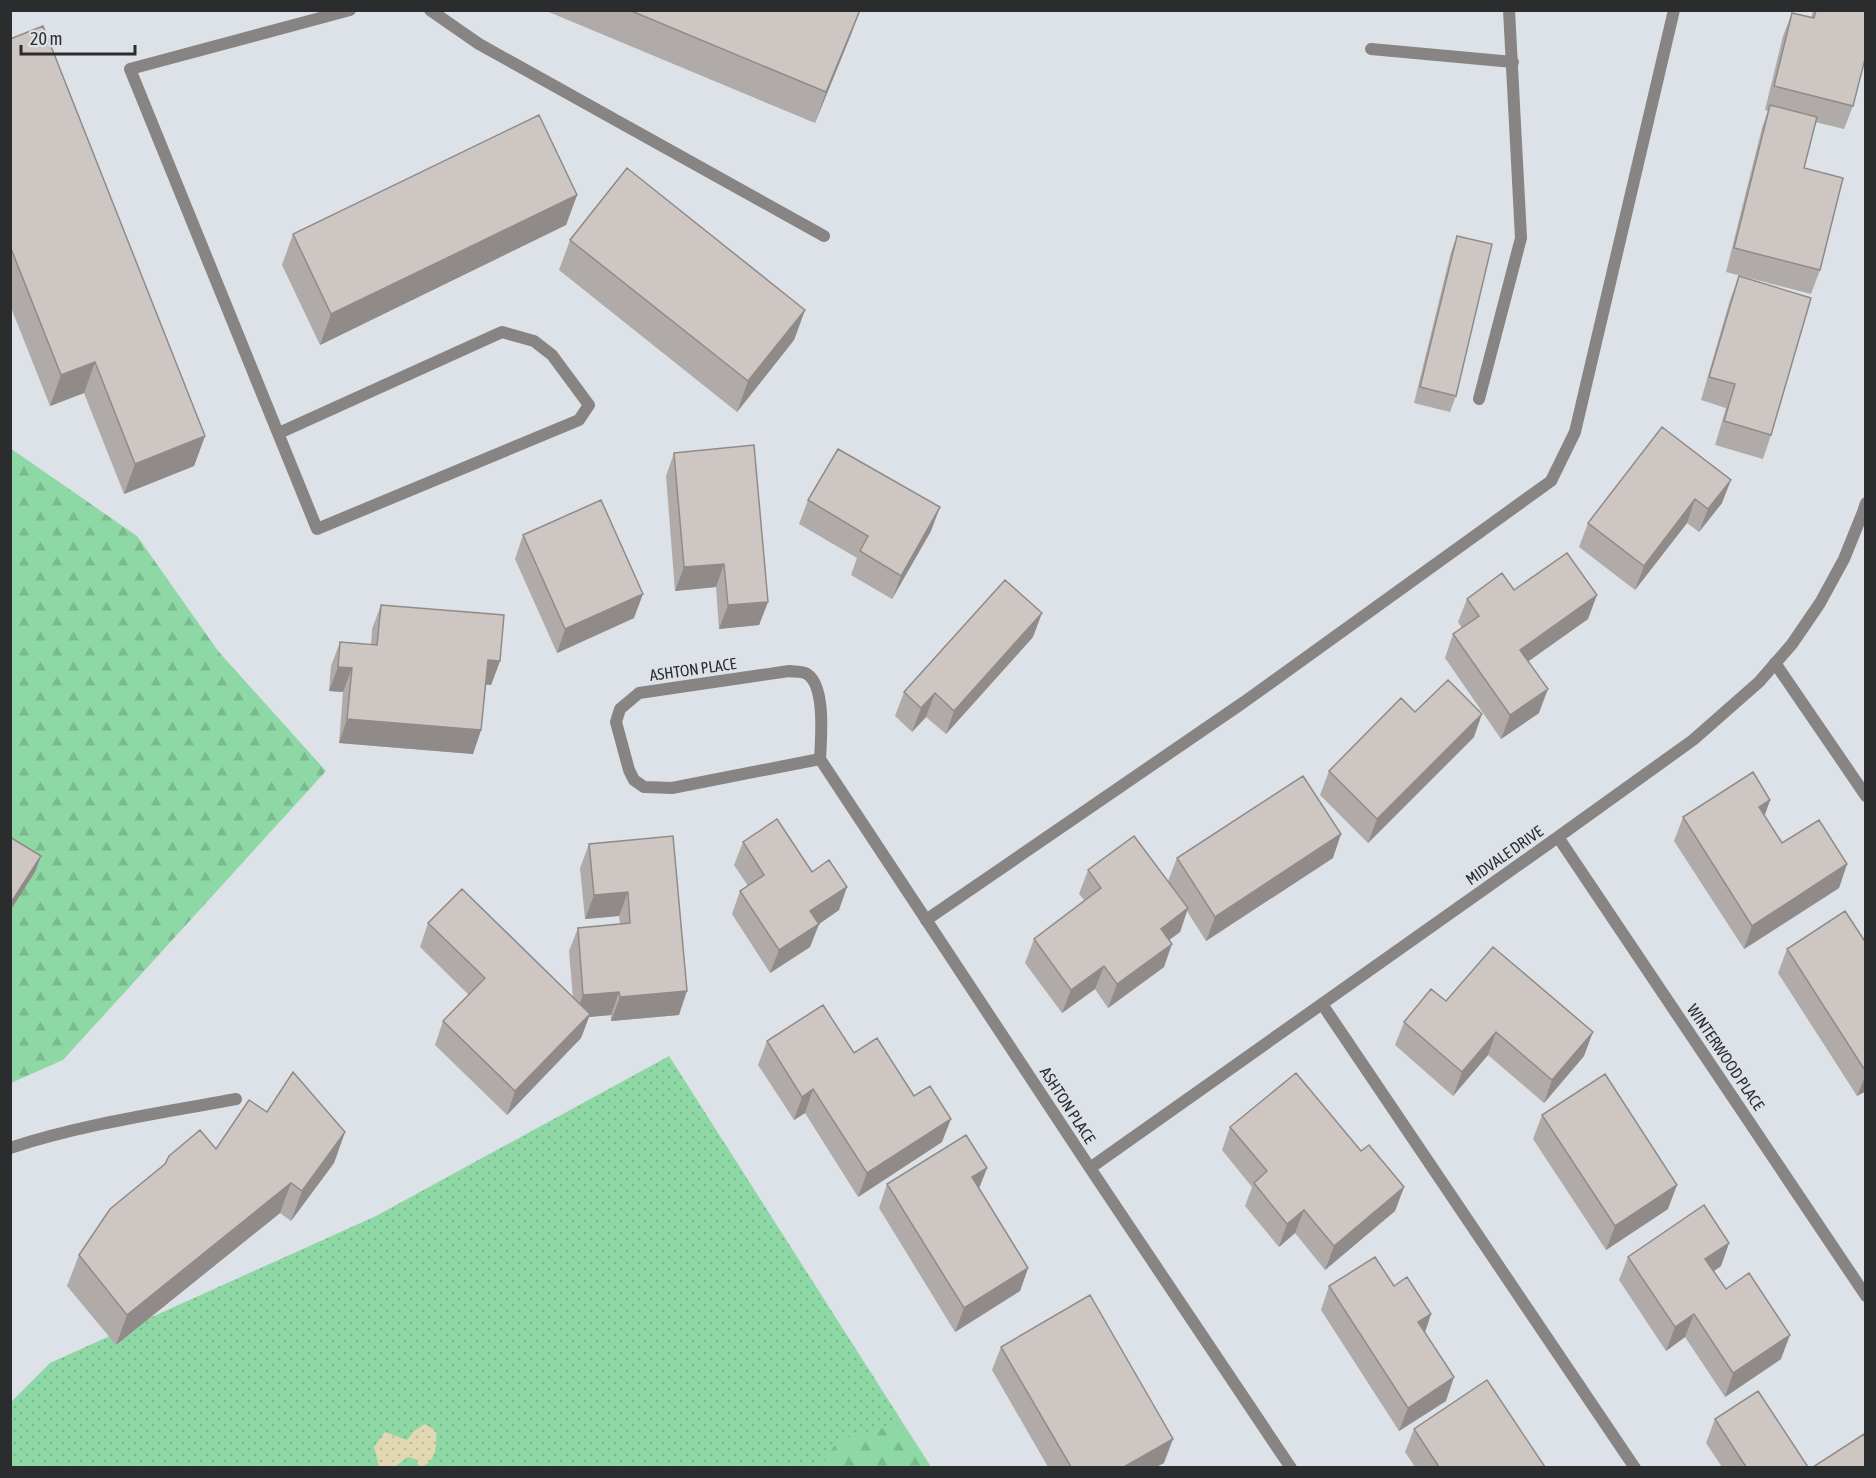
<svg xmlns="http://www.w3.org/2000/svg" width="1876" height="1478" font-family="'Asap Condensed',sans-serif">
<defs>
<pattern id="grass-dots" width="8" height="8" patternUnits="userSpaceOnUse" patternTransform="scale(1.5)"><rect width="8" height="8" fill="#8dd8a4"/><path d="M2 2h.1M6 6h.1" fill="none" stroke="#7aba8e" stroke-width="1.8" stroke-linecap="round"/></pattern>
<pattern id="forest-firs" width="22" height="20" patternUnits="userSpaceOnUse" patternTransform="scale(1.5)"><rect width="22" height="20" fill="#8dd8a4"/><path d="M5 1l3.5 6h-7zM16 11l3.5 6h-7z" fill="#7aba8e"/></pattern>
<pattern id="sand-dots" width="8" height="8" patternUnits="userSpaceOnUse" patternTransform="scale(1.5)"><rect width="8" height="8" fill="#e1d8b3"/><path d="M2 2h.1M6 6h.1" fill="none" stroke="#c1ba9a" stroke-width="1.8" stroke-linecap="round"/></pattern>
</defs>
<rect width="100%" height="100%" fill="#dce2e7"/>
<!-- grass -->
<path fill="url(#grass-dots)" d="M 669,1056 L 931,1467 L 11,1468 L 11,1402 L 50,1363 L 376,1216 Z"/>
<!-- forest -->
<path fill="url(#forest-firs)" d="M 10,448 L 137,536 L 218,651 L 326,771 L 63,1060 L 11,1083 Z
M 902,1423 L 931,1467 L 821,1467 L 838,1440 Z"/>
<!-- sand -->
<path fill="url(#sand-dots)" d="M 425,1424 L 436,1431 C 437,1446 436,1463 420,1467 L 415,1459 L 407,1457 L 395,1467 L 379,1466 L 374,1447 L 385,1432 L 407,1440 L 414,1431 Z"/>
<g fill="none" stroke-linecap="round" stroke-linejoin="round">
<!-- lane -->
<path stroke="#888484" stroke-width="12" d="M 430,10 L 479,44 L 824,236
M 1371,49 L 1513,62
M 1479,399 L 1521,238 L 1509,10
M 279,433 L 502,332 L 534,341 L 552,355 L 589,405 L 579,420 L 317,529 L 130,69 L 350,10
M 1775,663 L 1866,796
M 926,920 L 1244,702 L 1551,481 L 1575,432 L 1674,10
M 1322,1004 L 1635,1468
M 10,1148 C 83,1124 161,1113 236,1099"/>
<!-- street -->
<path stroke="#888484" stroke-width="12" d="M 820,759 L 672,788 L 644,787 L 634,780 L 629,770 L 616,722 L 620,709 L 639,693 L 789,671 C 794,672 802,671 807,674 C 826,686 821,738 820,759 L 1090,1168 L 1291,1468
M 1558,837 L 1866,1296
M 1090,1168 L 1558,837 L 1693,740 L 1759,682 L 1792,644 L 1820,603 L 1844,559 L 1863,512 L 1866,503"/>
</g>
<!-- wall -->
<path fill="#b0aaa8" d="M 544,10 L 860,10 L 850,37 L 815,123 Z
M 1813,10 L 1866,10 L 1853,106 L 1844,129 L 1815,122 L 1804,168 L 1820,270 L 1811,294 L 1726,272 L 1762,128 L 1768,111 L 1765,110 L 1783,36 L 1792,13 L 1811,18 Z
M 10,39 L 205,436 L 194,466 L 124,494 L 84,393 L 50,406 L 10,305 Z
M 577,195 L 566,225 L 320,345 L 282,265 L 293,234 Z
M 1457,236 L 1456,396 L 1450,412 L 1414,403 L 1451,252 Z
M 570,240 L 805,310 L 794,340 L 737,412 L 559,270 Z
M 1739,276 L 1771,435 L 1763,459 L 1715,445 L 1726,408 L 1701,400 L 1730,300 Z
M 1662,427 L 1722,503 L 1699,532 L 1687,523 L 1635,590 L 1579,547 L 1588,523 Z
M 674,453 L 768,602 L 759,625 L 719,629 L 716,587 L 675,591 L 666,476 Z
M 808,500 L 931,531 L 892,599 L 851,575 L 857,558 L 799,524 Z
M 523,535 L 634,618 L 557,653 L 515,559 Z
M 1514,590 L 1588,619 L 1528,661 L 1539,713 L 1501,739 L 1445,658 L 1453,634 L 1462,628 L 1458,622 L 1467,599 Z
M 381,605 L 500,661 L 491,685 L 486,684 L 481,730 L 473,754 L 339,743 L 343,692 L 329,691 L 331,666 L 340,642 L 371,645 L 372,629 Z
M 1033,637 L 946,734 L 926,717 L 912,732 L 895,716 L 904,692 Z
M 1415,712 L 1474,737 L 1368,843 L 1320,795 L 1329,771 Z
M 1770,800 L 1764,816 L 1782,843 L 1847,864 L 1839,888 L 1744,949 L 1674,841 L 1683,817 Z
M 673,836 L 679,1015 L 611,1021 L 611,1015 L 589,1017 L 581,1038 L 507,1115 L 435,1045 L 443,1021 L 469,995 L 420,947 L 428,923 L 573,998 L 569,951 L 578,928 L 620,924 L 619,916 L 585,919 L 580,868 L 589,844 Z
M 743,842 L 812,872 L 839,910 L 819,924 L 810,947 L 770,973 L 732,914 L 740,891 L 748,886 L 734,865 Z
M 1177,858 L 1333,858 L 1206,941 L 1187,911 L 1180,932 L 1169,940 L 1164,967 L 1108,1008 L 1095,989 L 1062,1013 L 1025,963 L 1034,939 L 1085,901 L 1079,894 L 1088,870 L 1168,881 Z
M 1866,943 L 1866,1091 L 1857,1096 L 1778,973 L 1787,949 Z
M 1446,1001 L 1584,1056 L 1544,1103 L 1488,1055 L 1453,1096 L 1395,1045 L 1404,1022 Z
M 767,1041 L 854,1053 L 942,1142 L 858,1197 L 805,1113 L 794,1120 L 758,1065 Z
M 267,1112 L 345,1132 L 334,1163 L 291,1221 L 280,1213 L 116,1345 L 67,1286 L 79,1255 L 216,1149 Z
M 1542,1115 L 1668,1209 L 1606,1250 L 1533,1139 Z
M 1230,1127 L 1361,1151 L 1404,1187 L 1395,1211 L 1325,1270 L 1295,1233 L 1279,1247 L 1245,1206 L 1252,1187 L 1222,1150 Z
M 987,1168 L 979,1188 L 1028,1268 L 1020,1291 L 955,1332 L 879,1208 L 887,1184 Z
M 1729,1243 L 1721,1266 L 1714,1271 L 1726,1289 L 1781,1359 L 1725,1397 L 1685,1337 L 1666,1351 L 1619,1280 L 1628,1257 Z
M 1329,1286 L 1394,1286 L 1431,1314 L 1425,1332 L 1446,1401 L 1399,1431 L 1321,1310 Z
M 1001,1347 L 1164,1463 L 1156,1467 L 1048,1467 L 992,1370 Z
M 1715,1419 L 1808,1467 L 1722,1467 L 1706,1443 Z
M 1414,1429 L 1545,1467 L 1415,1467 L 1405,1452 Z"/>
<!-- shaded-wall -->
<path fill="#908b88" d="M 860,10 L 850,37 L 815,123 L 826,92 Z
M 577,195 L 566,225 L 320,345 L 331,314 Z
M 805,310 L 794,340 L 737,412 L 748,381 Z
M 95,362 L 84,393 L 50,406 L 61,375 Z
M 205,436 L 194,466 L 124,494 L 135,464 Z
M 1731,480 L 1722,503 L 1699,532 L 1708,509 Z
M 1695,499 L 1687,523 L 1635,590 L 1644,566 Z
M 940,507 L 931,531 L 892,599 L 901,576 Z
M 724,564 L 716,587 L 675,591 L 684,567 Z
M 643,594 L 634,618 L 557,653 L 565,629 Z
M 1597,595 L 1588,619 L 1512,673 L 1520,650 Z
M 768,602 L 759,625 L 719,629 L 728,605 Z
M 1042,613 L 1033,637 L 946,734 L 954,711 Z
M 488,660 L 500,661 L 491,685 L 479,684 Z
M 338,667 L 352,668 L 343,692 L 329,691 Z
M 1548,689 L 1539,713 L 1501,739 L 1510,715 Z
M 935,693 L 926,717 L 912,732 L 921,708 Z
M 1482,714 L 1474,737 L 1368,843 L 1377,819 Z
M 347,719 L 481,730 L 473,754 L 339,743 Z
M 1770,800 L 1762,823 L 1759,807 Z
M 1341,834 L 1333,858 L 1206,941 L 1215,917 Z
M 41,856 L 35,872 L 10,911 L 10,904 Z
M 1847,864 L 1839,888 L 1744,949 L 1752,926 Z
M 847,887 L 839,910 L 819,924 L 810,947 L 770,973 L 779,950 L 810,911 Z
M 628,892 L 619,916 L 585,919 L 594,895 Z
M 1188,908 L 1180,932 L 1153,952 L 1161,929 Z
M 1172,944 L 1164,967 L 1108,1008 L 1117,984 Z
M 1104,966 L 1095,989 L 1062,1013 L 1071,990 Z
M 687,991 L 679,1015 L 611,1021 L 620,997 Z
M 619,992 L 611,1015 L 589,1017 L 581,1038 L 507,1115 L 515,1091 L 574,1019 L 583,995 Z
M 1496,1032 L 1488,1055 L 1453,1096 L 1462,1072 Z
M 1593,1032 L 1584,1056 L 1544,1103 L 1552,1080 Z
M 1866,1074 L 1866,1091 L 1857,1096 Z
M 813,1089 L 805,1113 L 794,1120 L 802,1097 Z
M 951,1119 L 942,1142 L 858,1197 L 867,1173 Z
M 345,1132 L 334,1163 L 291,1221 L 302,1191 Z
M 987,1168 L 978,1191 L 972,1177 Z
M 291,1183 L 280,1213 L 116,1345 L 127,1315 Z
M 1677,1185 L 1668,1209 L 1606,1250 L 1615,1226 Z
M 1404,1187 L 1395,1211 L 1325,1270 L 1334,1246 Z
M 1304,1210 L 1295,1233 L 1279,1247 L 1287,1224 Z
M 1729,1243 L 1721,1266 L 1697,1283 L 1705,1259 Z
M 1028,1268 L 1020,1291 L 955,1332 L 964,1308 Z
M 1431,1314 L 1423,1338 L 1418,1322 Z
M 1694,1314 L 1685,1337 L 1666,1351 L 1675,1327 Z
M 1790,1335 L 1781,1359 L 1725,1397 L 1733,1373 Z
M 1454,1377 L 1446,1401 L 1399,1431 L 1408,1408 Z
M 1173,1439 L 1164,1463 L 1156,1467 L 1124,1467 Z"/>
<!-- building -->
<path fill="#cdc6c3" stroke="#908b88" stroke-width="1.5" d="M 629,10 L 860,10 L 826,92 Z
M 1816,10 L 1866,10 L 1866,55 L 1853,106 L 1774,86 L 1792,13 L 1814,18 Z
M 43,26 L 205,436 L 135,464 L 95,362 L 61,375 L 10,246 L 10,39 Z
M 1770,105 L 1817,117 L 1804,168 L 1843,178 L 1820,270 L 1734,248 Z
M 539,115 L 577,195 L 331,314 L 293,234 Z
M 627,168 L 805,310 L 748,381 L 570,240 Z
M 1457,236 L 1492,244 L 1456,396 L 1420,387 Z
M 1739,276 L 1811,298 L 1771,435 L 1724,421 L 1735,384 L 1709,377 Z
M 1662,427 L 1731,480 L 1708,509 L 1695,499 L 1644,566 L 1588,523 Z
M 754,445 L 768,602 L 728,605 L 724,564 L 684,567 L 674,453 Z
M 838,449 L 940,507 L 901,576 L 860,551 L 868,536 L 808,500 Z
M 601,500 L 643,594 L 565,629 L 523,535 Z
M 1567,553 L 1597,595 L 1520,650 L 1548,689 L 1510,715 L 1453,634 L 1479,616 L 1467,599 L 1502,573 L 1514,590 Z
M 1005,580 L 1042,613 L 954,711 L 935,693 L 921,708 L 904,692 Z
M 381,605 L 504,615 L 500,661 L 488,660 L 481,730 L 347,719 L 352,668 L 338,667 L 340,642 L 377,645 Z
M 1448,680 L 1482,714 L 1377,819 L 1329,771 L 1401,698 L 1415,712 Z
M 1753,772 L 1770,800 L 1759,807 L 1782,843 L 1819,820 L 1847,864 L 1752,926 L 1683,817 Z
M 1303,776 L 1341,834 L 1215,917 L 1177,858 Z
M 777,819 L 812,872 L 829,860 L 847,887 L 810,911 L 819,924 L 779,950 L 740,891 L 764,875 L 743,842 Z
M 673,836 L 687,991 L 620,997 L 619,992 L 583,995 L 578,928 L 630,923 L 628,892 L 594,895 L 589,844 Z
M 1134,836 L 1188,908 L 1161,929 L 1172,944 L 1117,984 L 1104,966 L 1071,990 L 1034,939 L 1101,888 L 1088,870 Z
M 10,837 L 41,856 L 10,904 Z
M 462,889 L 590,1014 L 515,1091 L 443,1021 L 485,978 L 428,923 Z
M 1845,911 L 1866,943 L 1866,1072 L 1787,949 Z
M 1493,947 L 1593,1032 L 1552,1080 L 1496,1032 L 1462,1072 L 1404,1022 L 1431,989 L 1446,1001 Z
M 823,1005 L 854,1053 L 877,1038 L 914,1096 L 930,1086 L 951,1119 L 867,1173 L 813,1089 L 802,1097 L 767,1041 Z
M 293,1072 L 345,1132 L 302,1191 L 291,1183 L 127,1315 L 79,1255 L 110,1209 L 165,1164 L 169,1156 L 200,1130 L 216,1149 L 249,1100 L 267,1112 Z
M 1296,1073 L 1361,1151 L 1369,1145 L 1404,1187 L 1334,1246 L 1304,1210 L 1287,1224 L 1254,1183 L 1267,1171 L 1230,1127 Z
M 1605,1074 L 1677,1185 L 1615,1226 L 1542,1115 Z
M 966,1135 L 987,1168 L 972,1177 L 1028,1268 L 964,1308 L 887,1184 Z
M 1704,1205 L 1729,1243 L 1705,1259 L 1726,1289 L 1749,1273 L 1790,1335 L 1733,1373 L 1694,1314 L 1675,1327 L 1628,1257 Z
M 1375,1257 L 1394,1286 L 1407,1277 L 1431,1314 L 1418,1322 L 1454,1377 L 1408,1408 L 1329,1286 Z
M 1090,1295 L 1173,1439 L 1124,1467 L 1071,1467 L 1001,1347 Z
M 1487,1380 L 1545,1467 L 1439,1467 L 1414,1429 Z
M 1758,1391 L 1808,1467 L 1746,1467 L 1715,1419 Z
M 1864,1434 L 1866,1437 L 1866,1467 L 1813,1467 Z"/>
<g text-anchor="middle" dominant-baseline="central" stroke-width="5" stroke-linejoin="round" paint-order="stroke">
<!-- street labels -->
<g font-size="16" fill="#2a2c2e" stroke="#dce2e7">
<text transform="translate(693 669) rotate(-8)">ASHTON PLACE</text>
<text transform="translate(1504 855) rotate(-35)">MIDVALE DRIVE</text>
<text transform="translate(1726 1057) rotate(56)">WINTERWOOD PLACE</text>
<text transform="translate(1068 1105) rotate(57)">ASHTON PLACE</text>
</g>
</g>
<!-- border -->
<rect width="1876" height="1478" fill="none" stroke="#2a2c2e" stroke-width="24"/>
<!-- scale -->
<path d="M21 45v9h114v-9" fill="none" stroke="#2a2c2e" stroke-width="3"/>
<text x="30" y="45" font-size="18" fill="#2a2c2e" stroke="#dce2e7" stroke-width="4.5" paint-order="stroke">20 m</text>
</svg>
